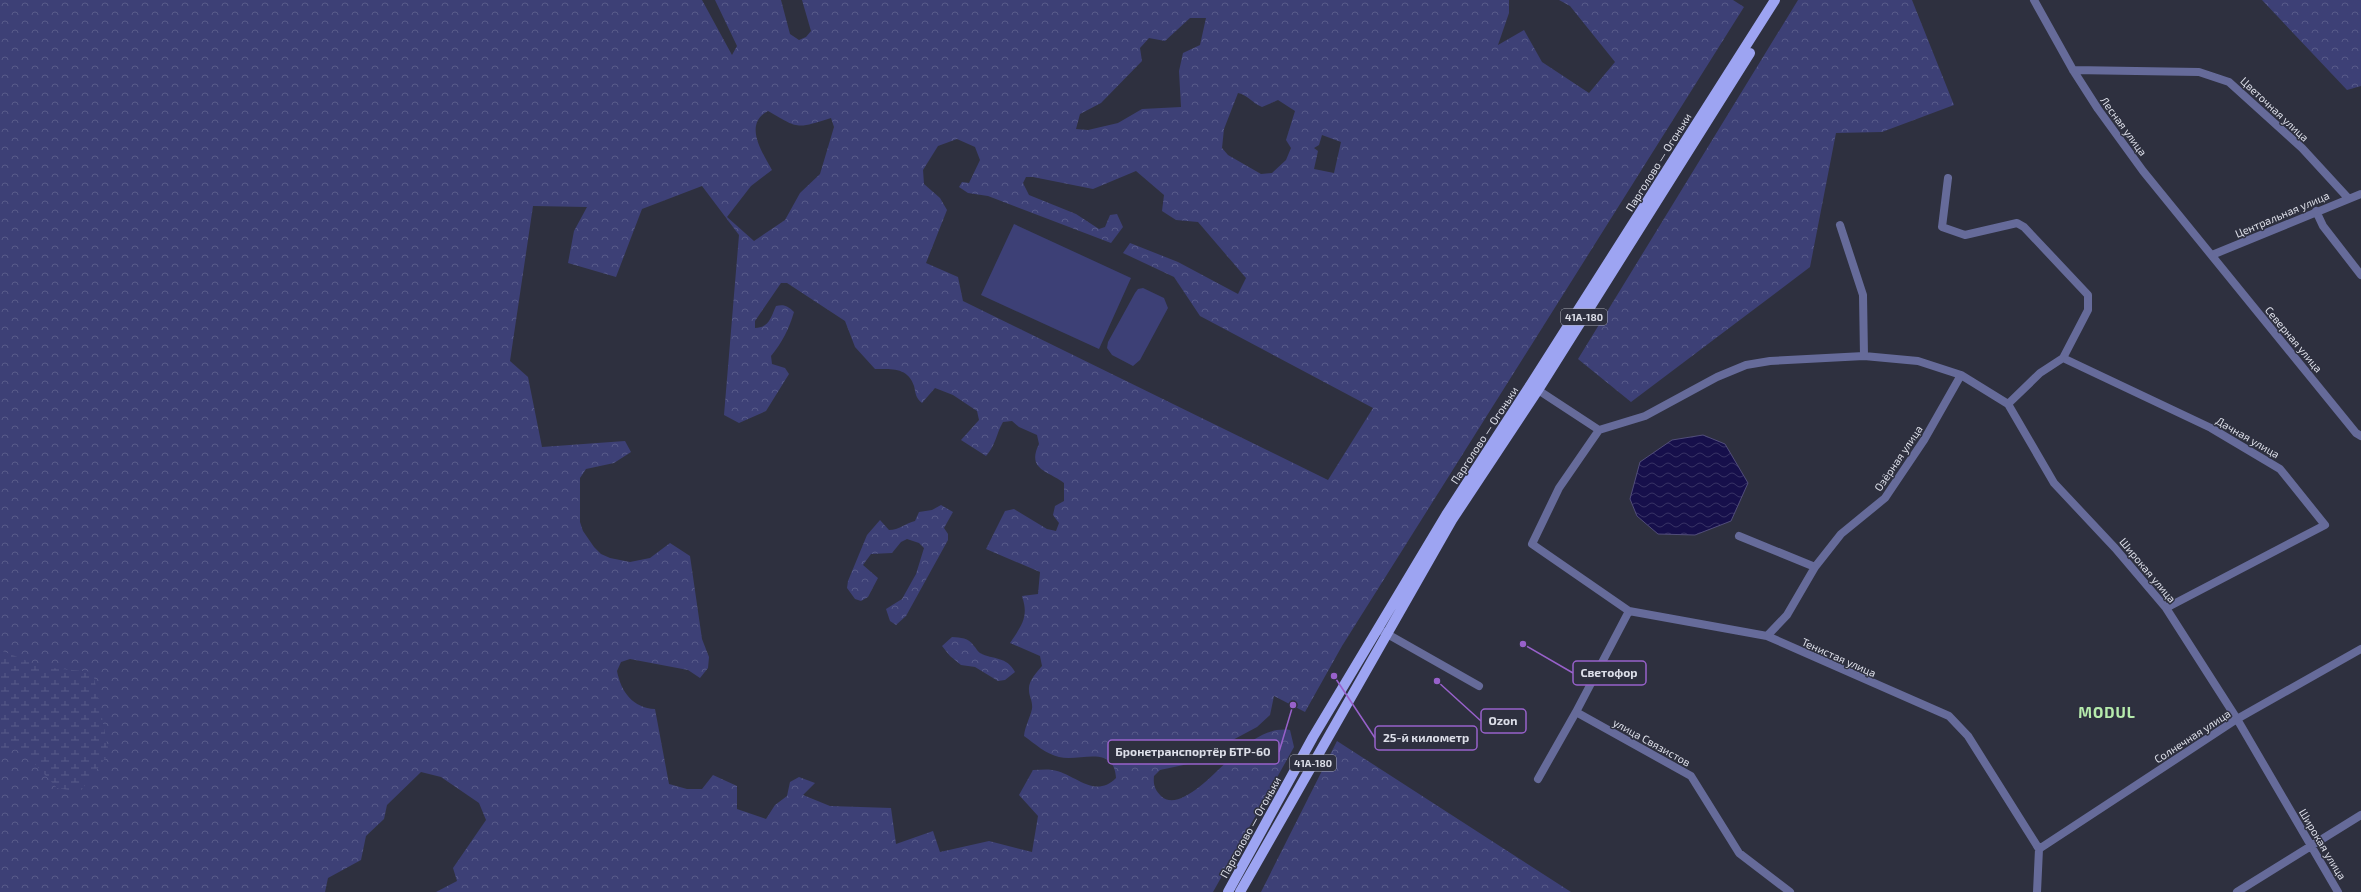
<svg xmlns="http://www.w3.org/2000/svg" width="2361" height="892" font-family="'Exo 2',sans-serif">
<defs>
<pattern id="forest-crowns" width="20" height="18" patternUnits="userSpaceOnUse"><rect width="20" height="18" fill="#3d4076"/><path d="M2 6a3 3 0 1 1 6 0M12 15a3 3 0 1 1 6 0" fill="none" stroke="#585b8a"/></pattern>
<pattern id="wetland-marsh" width="20" height="14" patternUnits="userSpaceOnUse"><rect width="20" height="14" fill="#3d4076"/><path d="M1 5h8M5 5V1M11 12h8M15 12V8" fill="none" stroke="#585b8a"/></pattern>
<pattern id="water-waves" width="16" height="10" patternUnits="userSpaceOnUse"><rect width="16" height="10" fill="#160f4b"/><path d="M0 5q4-4 8 0t8 0" fill="none" stroke="#373265"/></pattern>
</defs>
<rect width="100%" height="100%" fill="#2e303f"/>
<!-- grass -->
<path fill="#3d4076" d="M 1014,224 L 1131,278 L 1099,349 L 981,295 Z
M 1143,288 L 1164,298 L 1168,308 L 1140,360 L 1133,366 L 1112,355 L 1107,348 L 1108,342 L 1135,293 L 1138,289 Z"/>
<!-- forest -->
<path fill="url(#forest-crowns)" fill-rule="evenodd" d="M 0,0 L 702,0 L 732,55 L 737,46 L 715,0 L 781,0 L 790,34 L 799,40 L 806,37 L 811,31 L 802,0 L 1509,0 L 1509,13 L 1498,45 L 1524,30 L 1542,62 L 1589,93 L 1615,62 L 1570,6 L 1559,0 L 1733,0 L 1744,7 L 1342,646 L 1305,712 L 1274,696 L 1270,715 L 1257,727 L 1188,764 L 1160,770 L 1154,776 C 1153,785 1155,790 1161,796 C 1181,815 1222,764 1237,752 C 1252,740 1270,727 1290,730 L 1294,747 L 1213,892 L 436,892 L 457,881 L 453,868 L 486,820 L 479,803 L 441,777 L 421,772 L 387,805 L 384,819 L 366,836 L 361,860 L 328,878 L 325,892 L 0,892 ZM 1190,18 L 1206,18 L 1200,45 L 1183,53 L 1179,71 L 1181,107 L 1142,109 L 1118,123 L 1088,130 L 1076,129 L 1080,114 L 1101,103 L 1142,61 L 1140,48 L 1149,38 L 1165,41 ZM 1238,93 C 1248,95 1252,103 1262,107 L 1278,100 L 1295,111 L 1286,140 L 1291,148 L 1286,160 L 1272,173 L 1261,174 L 1228,155 L 1222,148 L 1224,129 ZM 768,111 C 799,129 796,129 831,118 L 834,127 L 820,174 L 800,193 L 785,220 L 754,241 L 727,217 L 751,186 L 772,170 C 762,152 743,124 768,111 ZM 1322,135 L 1341,142 L 1334,173 L 1314,169 L 1318,151 L 1314,148 L 1319,145 ZM 957,139 L 975,147 L 980,160 L 969,183 L 962,182 L 959,187 L 968,193 L 988,196 L 1111,243 L 1123,227 L 1117,214 L 1110,215 L 1105,227 L 1099,229 L 1076,214 L 1029,195 L 1023,183 L 1026,177 L 1033,177 L 1093,189 L 1136,171 L 1164,195 L 1162,211 L 1176,220 L 1198,222 L 1246,278 L 1238,294 L 1178,262 L 1130,243 L 1123,253 L 1174,277 L 1200,316 L 1373,408 L 1328,480 L 963,301 L 958,277 L 926,263 L 947,210 L 940,198 L 924,184 L 923,170 L 938,146 ZM 702,186 L 739,235 L 724,415 L 739,423 L 766,411 L 789,374 L 785,368 L 772,364 L 771,356 C 782,343 789,329 794,312 C 788,306 784,304 776,306 C 771,317 769,328 755,328 L 755,321 L 781,283 L 787,283 L 845,321 L 855,347 L 875,369 C 891,369 908,367 914,386 C 916,394 915,397 922,403 L 935,388 L 953,395 L 977,411 L 979,420 L 961,440 L 986,456 C 996,445 996,434 1003,422 L 1012,421 L 1019,427 L 1037,435 L 1039,444 C 1026,470 1049,471 1064,483 L 1064,501 L 1055,506 L 1053,515 L 1059,523 L 1056,531 L 1047,529 L 1014,509 L 1005,511 L 986,549 L 1040,572 L 1038,594 L 1022,596 C 1029,617 1022,625 1010,643 L 1040,656 L 1042,666 C 1037,672 1028,681 1029,690 C 1029,697 1033,701 1032,709 C 1030,718 1025,726 1024,736 C 1035,744 1046,754 1059,757 C 1080,762 1114,744 1116,778 C 1094,800 1075,773 1052,770 C 1046,769 1039,770 1033,770 L 1019,795 L 1038,816 L 1032,852 L 989,841 L 940,852 L 933,831 L 896,844 L 891,808 L 830,806 L 803,795 L 815,783 L 799,777 L 790,782 L 787,796 L 775,805 L 766,819 L 737,809 L 737,786 L 713,775 L 702,789 L 687,789 L 669,784 L 655,709 C 633,708 621,692 617,671 L 621,662 L 630,659 L 688,670 L 700,678 L 708,668 L 709,657 L 702,639 L 690,556 L 670,543 L 650,558 L 630,562 L 610,558 L 601,554 L 594,547 L 583,531 L 580,522 L 580,478 L 586,469 L 614,463 L 631,452 L 625,441 L 542,447 L 528,377 L 510,361 L 533,206 L 587,207 L 574,231 L 568,263 L 616,277 L 642,209 Z
M 1798,0 L 1912,0 L 1954,105 L 1882,132 L 1836,133 L 1810,267 L 1631,402 L 1578,359 Z
M 2262,0 L 2361,0 L 2361,86 L 2347,90 Z
M 941,505 L 953,512 L 944,528 L 948,534 L 948,540 L 906,616 L 896,625 L 890,621 L 886,609 L 902,599 L 916,574 L 924,548 L 919,543 L 907,539 L 901,542 L 892,553 L 871,554 L 863,565 L 878,578 L 868,597 L 861,601 L 855,599 L 847,588 L 848,581 L 867,535 L 880,520 L 889,530 C 899,530 906,523 915,521 L 919,512 L 932,510 Z
M 952,637 C 961,638 968,637 974,646 C 976,648 978,652 980,653 C 993,660 1007,656 1015,672 L 1005,680 L 998,681 L 975,667 L 961,665 L 950,656 L 942,646 Z
M 1337,741 L 1571,892 L 1261,892 Z"/>
<!-- wetland -->
<path fill="url(#wetland-marsh)" d="M 0,650 L 42,667 L 93,672 L 109,753 L 80,792 L 57,788 L 24,752 L 13,749 L 0,757 Z"/>
<!-- water -->
<path fill="url(#water-waves)" stroke="#514d7a" d="M 1703,435 L 1725,444 L 1748,483 L 1731,521 L 1695,535 L 1658,534 L 1637,516 L 1630,499 L 1640,462 L 1672,440 Z"/>
<g fill="none" stroke-linecap="round" stroke-linejoin="round">
<!-- minor -->
<path stroke="#666b9a" stroke-width="8" d="M 2034,0 L 2073,70 L 2098,109 L 2143,171 L 2356,433 L 2361,436
M 2073,70 L 2199,72 L 2229,82 L 2302,148 L 2348,198
M 1948,178 L 1942,227 L 1965,235 L 2017,223 L 2024,227 L 2088,295 L 2088,310 L 2063,358 L 2040,373 L 2008,404
M 2316,211 L 2323,226 L 2361,275
M 1840,225 L 1863,295 L 1864,356
M 2212,255 L 2361,194
M 2063,358 L 2211,428 L 2280,469 L 2325,525 L 2166,608
M 1538,390 L 1599,430
M 1739,536 L 1815,567
M 1629,611 L 1532,544 L 1559,488 L 1599,430 L 1645,416 L 1717,377 L 1746,365 L 1770,361 L 1864,356 L 1918,361 L 1961,375 L 2008,404 L 2054,483 L 2115,548 L 2166,608 L 2237,719 L 2338,892
M 1382,631 L 1479,686
M 1767,636 L 1787,615 L 1815,567 L 1841,534 L 1885,498 L 1924,440 L 1961,375
M 1576,712 L 1629,611 L 1767,636 L 1949,716 L 1968,736 L 2039,849 L 2037,892
M 1538,779 L 1576,712 L 1691,776 L 1739,853 L 1790,892
M 2039,849 L 2237,719 L 2361,649
M 2237,892 L 2361,815"/>
<!-- primary -->
<path stroke="#9da4f2" stroke-width="10" d="M 1228,892 L 1313,737 L 1446,515 L 1531,384 L 1775,0
M 1240,892 L 1452,520 L 1538,390 L 1750,53"/>
</g>
<g text-anchor="middle" dominant-baseline="central" stroke-width="3" stroke-linejoin="round" paint-order="stroke">
<!-- shield labels -->
<g fill="#2e303f" stroke="#a8aab5" stroke-width="1">
<rect x="1561" y="309" width="46" height="16" rx="3"/>
<rect x="1290" y="755" width="46" height="16" rx="3"/>
</g>
<g font-size="10" font-weight="bold" fill="#dcdee8">
<text x="1584" y="317">41А-180</text>
<text x="1313" y="763">41А-180</text>
</g>
<!-- street labels -->
<g font-size="11" fill="#dcdee8" stroke="#2e303f">
<text transform="translate(2275 109) rotate(43)">Цветочная улица</text>
<text transform="translate(2124 126) rotate(54)">Лесная улица</text>
<text transform="translate(1658 162) rotate(-58)">Парголово — Огоньки</text>
<text transform="translate(2282 214) rotate(-23)">Центральная улица</text>
<text transform="translate(2294 339) rotate(50)">Северная улица</text>
<text transform="translate(1484 435) rotate(-57)">Парголово — Огоньки</text>
<text transform="translate(2248 437) rotate(30)">Дачная улица</text>
<text transform="translate(1898 458) rotate(-56)">Озёрная улица</text>
<text transform="translate(2148 570) rotate(50)">Широкая улица</text>
<text transform="translate(1839 657) rotate(24)">Тенистая улица</text>
<text transform="translate(2192 736) rotate(-33)">Солнечная улица</text>
<text transform="translate(1652 742) rotate(29)">улица Связистов</text>
<text transform="translate(1250 827) rotate(-61)">Парголово — Огоньки</text>
<text transform="translate(2323 844) rotate(59)">Широкая улица</text>
</g>
<!-- district labels -->
<g font-size="15" font-weight="bold" letter-spacing="1" fill="#b6ebac" stroke="#2e303f">
<text x="2107" y="712">MODUL</text>
</g>
</g>
<!-- callouts -->
<path fill="none" stroke="#9861cb" stroke-width="1.5" d="M1523 644L1573 673M1437 681L1481 721M1334 676L1375 738M1293 705L1279 752"/>
<g fill="#9861cb" stroke="#2e303f" stroke-width="1.5">
<circle cx="1523" cy="644" r="4"/>
<circle cx="1437" cy="681" r="4"/>
<circle cx="1334" cy="676" r="4"/>
<circle cx="1293" cy="705" r="4"/>
</g>
<g fill="#2e303f" stroke="#9861cb" stroke-width="1.5">
<rect x="1573" y="661" width="73" height="24" rx="4"/>
<rect x="1481" y="709" width="45" height="24" rx="4"/>
<rect x="1375" y="726" width="102" height="24" rx="4"/>
<rect x="1108" y="740" width="171" height="24" rx="4"/>
</g>
<g font-size="12" text-anchor="middle" font-weight="bold" fill="#dcdee8">
<text x="1609" y="677">Светофор</text>
<text x="1503" y="725">Ozon</text>
<text x="1426" y="742">25-й километр</text>
<text x="1193" y="756">Бронетранспортёр БТР-60</text>
</g>
</svg>
